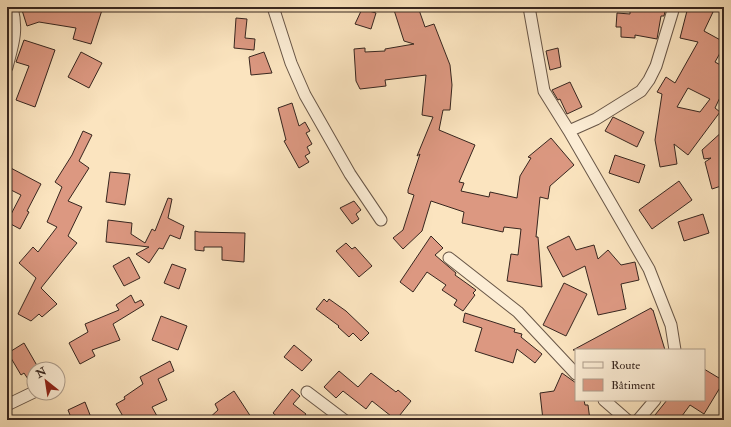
<svg xmlns="http://www.w3.org/2000/svg" width="731" height="427" font-family="'IM FELL Double Pica',serif">
<rect width="100%" height="100%" fill="#fbe4bf"/>
<filter id="stains"><feTurbulence type="fractalNoise" baseFrequency=".005" numOctaves="4"/><feColorMatrix values="0 0 0 0 .2 0 0 0 0 .09 0 0 0 0 .02 0 0 0 .5 -.17"/></filter>
<radialGradient id="worn" r=".72"><stop offset=".6" stop-color="#630" stop-opacity="0"/><stop offset="1" stop-color="#630" stop-opacity=".3"/></radialGradient>
<!-- building -->
<path fill="#dc9881" stroke="#37261f" fill-rule="evenodd" d="M 21,7 L 103,7 L 91,44 L 73,39 L 76,28 L 39,22 L 27,26 Z
M 393,7 L 418,7 L 425,27 L 434,24 L 450,65 L 452,85 L 450,110 L 443,110 L 439,130 L 475,145 L 459,182 L 464,183 L 461,191 L 489,197 L 490,192 L 517,198 L 520,176 L 531,158 L 528,157 L 551,138 L 574,165 L 550,186 L 548,199 L 540,197 L 536,237 L 538,237 L 542,287 L 507,281 L 511,254 L 518,255 L 521,229 L 504,227 L 503,232 L 462,223 L 464,212 L 431,201 L 422,231 L 403,249 L 393,238 L 403,230 L 414,195 L 408,193 L 408,190 L 420,154 L 417,156 L 433,117 L 422,115 L 426,75 L 385,80 L 386,86 L 360,89 L 356,81 L 354,49 L 365,48 L 365,52 L 385,51 L 385,49 L 414,44 L 404,41 Z
M 630,7 L 666,7 L 664,16 L 661,16 L 657,39 L 635,35 L 635,38 L 621,37 L 621,27 L 616,27 L 617,13 L 630,14 Z
M 688,7 L 703,7 L 713,12 L 704,31 L 724,42 L 724,46 L 715,62 L 724,67 L 724,89 L 715,108 L 720,112 L 688,155 L 674,144 L 677,164 L 660,167 L 655,140 L 662,94 L 657,92 L 666,77 L 675,83 L 698,42 L 680,38 ZM 688,88 L 710,99 L 700,112 L 677,107 Z
M 362,9 L 376,13 L 371,29 L 355,24 Z
M 236,18 L 247,19 L 245,38 L 255,39 L 254,50 L 234,48 Z
M 24,40 L 55,50 L 35,107 L 16,100 L 29,66 L 16,62 Z
M 558,48 L 561,67 L 550,70 L 546,51 Z
M 81,52 L 102,63 L 89,88 L 68,77 Z
M 264,52 L 272,73 L 251,75 L 249,57 Z
M 570,82 L 582,107 L 567,114 L 560,99 L 558,100 L 552,90 Z
M 292,103 L 299,126 L 305,122 L 310,131 L 306,133 L 312,144 L 307,147 L 310,153 L 305,156 L 309,162 L 299,168 L 284,141 L 286,140 L 278,108 Z
M 613,117 L 644,132 L 637,147 L 605,131 Z
M 724,130 L 724,185 L 712,189 L 705,162 L 711,158 L 704,159 L 702,150 Z
M 83,131 L 92,135 L 79,161 L 89,168 L 68,201 L 82,207 L 68,236 L 77,243 L 41,288 L 57,304 L 42,317 L 39,314 L 31,321 L 18,314 L 36,278 L 19,263 L 33,247 L 38,252 L 57,227 L 47,222 L 62,187 L 55,182 L 72,155 Z
M 615,155 L 645,165 L 639,183 L 609,173 Z
M 7,166 L 41,184 L 27,211 L 29,212 L 20,229 L 7,222 L 21,195 L 7,188 Z
M 110,172 L 130,174 L 125,205 L 106,202 Z
M 679,181 L 692,200 L 652,229 L 639,210 Z
M 168,198 L 172,199 L 168,218 L 184,226 L 180,239 L 170,235 L 163,249 L 159,248 L 149,263 L 136,254 L 149,247 L 106,242 L 108,220 L 132,223 L 131,234 L 145,243 L 152,229 L 155,231 Z
M 354,201 L 361,210 L 356,214 L 359,219 L 352,224 L 340,208 Z
M 703,214 L 709,233 L 684,241 L 678,222 Z
M 195,231 L 199,232 L 245,233 L 244,262 L 222,260 L 222,247 L 204,247 L 204,251 L 195,250 Z
M 431,236 L 443,248 L 435,255 L 456,273 L 455,275 L 476,290 L 473,293 L 475,295 L 463,311 L 454,305 L 457,300 L 442,290 L 446,285 L 427,272 L 413,292 L 400,282 Z
M 569,236 L 576,250 L 594,245 L 598,259 L 608,250 L 621,265 L 635,262 L 639,280 L 621,284 L 626,309 L 598,315 L 585,266 L 563,277 L 547,247 Z
M 346,243 L 352,249 L 355,247 L 372,266 L 359,277 L 336,251 Z
M 129,257 L 140,278 L 124,286 L 113,266 Z
M 172,264 L 186,269 L 179,289 L 164,283 Z
M 564,283 L 587,294 L 566,336 L 543,325 Z
M 131,295 L 135,303 L 141,300 L 144,305 L 113,324 L 120,340 L 92,350 L 95,356 L 80,364 L 69,343 L 88,332 L 85,324 L 119,310 L 116,305 Z
M 324,299 L 327,302 L 329,299 L 346,311 L 369,333 L 361,341 L 353,333 L 349,337 L 338,327 L 339,326 L 316,309 Z
M 651,308 L 652,310 L 653,310 L 665,350 L 573,350 Z
M 465,313 L 515,329 L 514,332 L 522,334 L 521,337 L 542,354 L 535,363 L 517,349 L 513,363 L 475,351 L 482,328 L 463,322 Z
M 161,316 L 187,326 L 178,350 L 152,340 Z
M 24,343 L 39,369 L 34,369 L 34,385 L 32,385 L 24,373 L 21,375 L 8,353 Z
M 294,345 L 312,360 L 302,371 L 284,357 Z
M 170,361 L 174,371 L 158,379 L 167,400 L 152,407 L 157,416 L 151,420 L 125,420 L 116,404 L 125,399 L 124,397 L 143,384 L 140,377 Z
M 704,369 L 724,381 L 704,414 L 690,405 L 679,420 L 651,420 L 667,400 L 704,400 Z
M 339,371 L 358,387 L 371,373 L 396,392 L 398,390 L 411,401 L 396,420 L 372,401 L 366,409 L 343,391 L 336,398 L 324,387 Z
M 562,373 L 576,383 L 576,400 L 584,400 L 585,405 L 588,405 L 590,420 L 543,420 L 540,393 L 554,391 Z
M 292,389 L 300,396 L 293,404 L 306,414 L 301,420 L 281,420 L 273,413 Z
M 234,391 L 251,417 L 246,420 L 207,420 L 218,410 L 215,404 Z
M 85,402 L 92,420 L 72,420 L 68,410 Z"/>
<g fill="none" stroke-linecap="round" stroke-linejoin="round">
<defs>
<path id="minor" d="M 273,7 L 291,63 L 305,95 L 350,174 L 381,220
M 529,7 L 544,91 L 569,131
M 674,7 L 656,66 L 649,80 L 641,91 L 596,119 L 569,131 L 649,269 L 671,325 L 675,350
M 7,67 C 13,44 18,31 12,7
M 449,258 L 518,312 L 576,374
M 307,392 L 344,420
M 604,400 L 627,420
M 7,405 L 34,392
M 638,420 L 655,400"/>
</defs>
<!-- minor casing -->
<use href="#minor" stroke="#685647" stroke-width="13"/>
<!-- minor -->
<use href="#minor" stroke="#fcedd5" stroke-width="11"/>
</g>
<!-- margin -->
<rect width="731" height="427" fill="none" stroke="#fbe4bf" stroke-width="24"/>
<rect x="8" y="8" width="715" height="411" fill="none" stroke="#37261f" stroke-width="2"/>
<rect x="12" y="12" width="707" height="403" fill="none" stroke="#37261f"/>
<!-- legend -->
<rect x="575" y="349" width="130" height="52" fill="#fcedd5" stroke="#ad9d8c"/>
<rect x="583" y="362" width="20" height="6" fill="#fcedd5" stroke="#ad9d8c"/>
<text x="611" y="369" font-size="12" fill="#37261f">Route</text>
<rect x="583" y="379" width="20" height="12" fill="#dc9881" stroke="#ad9d8c"/>
<text x="611" y="389" font-size="12" fill="#37261f">Bâtiment</text>
<!-- north arrow -->
<g transform="translate(46 381) rotate(330)"><circle r="19" fill="#fcedd5" stroke="#ad9d8c"/>
<path d="M0-3L7 15L0 10L-7 15Z" fill="#8f2418"/>
<text y="-6" font-size="11" font-weight="bold" text-anchor="middle" fill="#37261f">N</text>
</g>
<rect width="100%" height="100%" filter="url(#stains)"/>
<rect width="100%" height="100%" fill="url(#worn)"/>
</svg>
